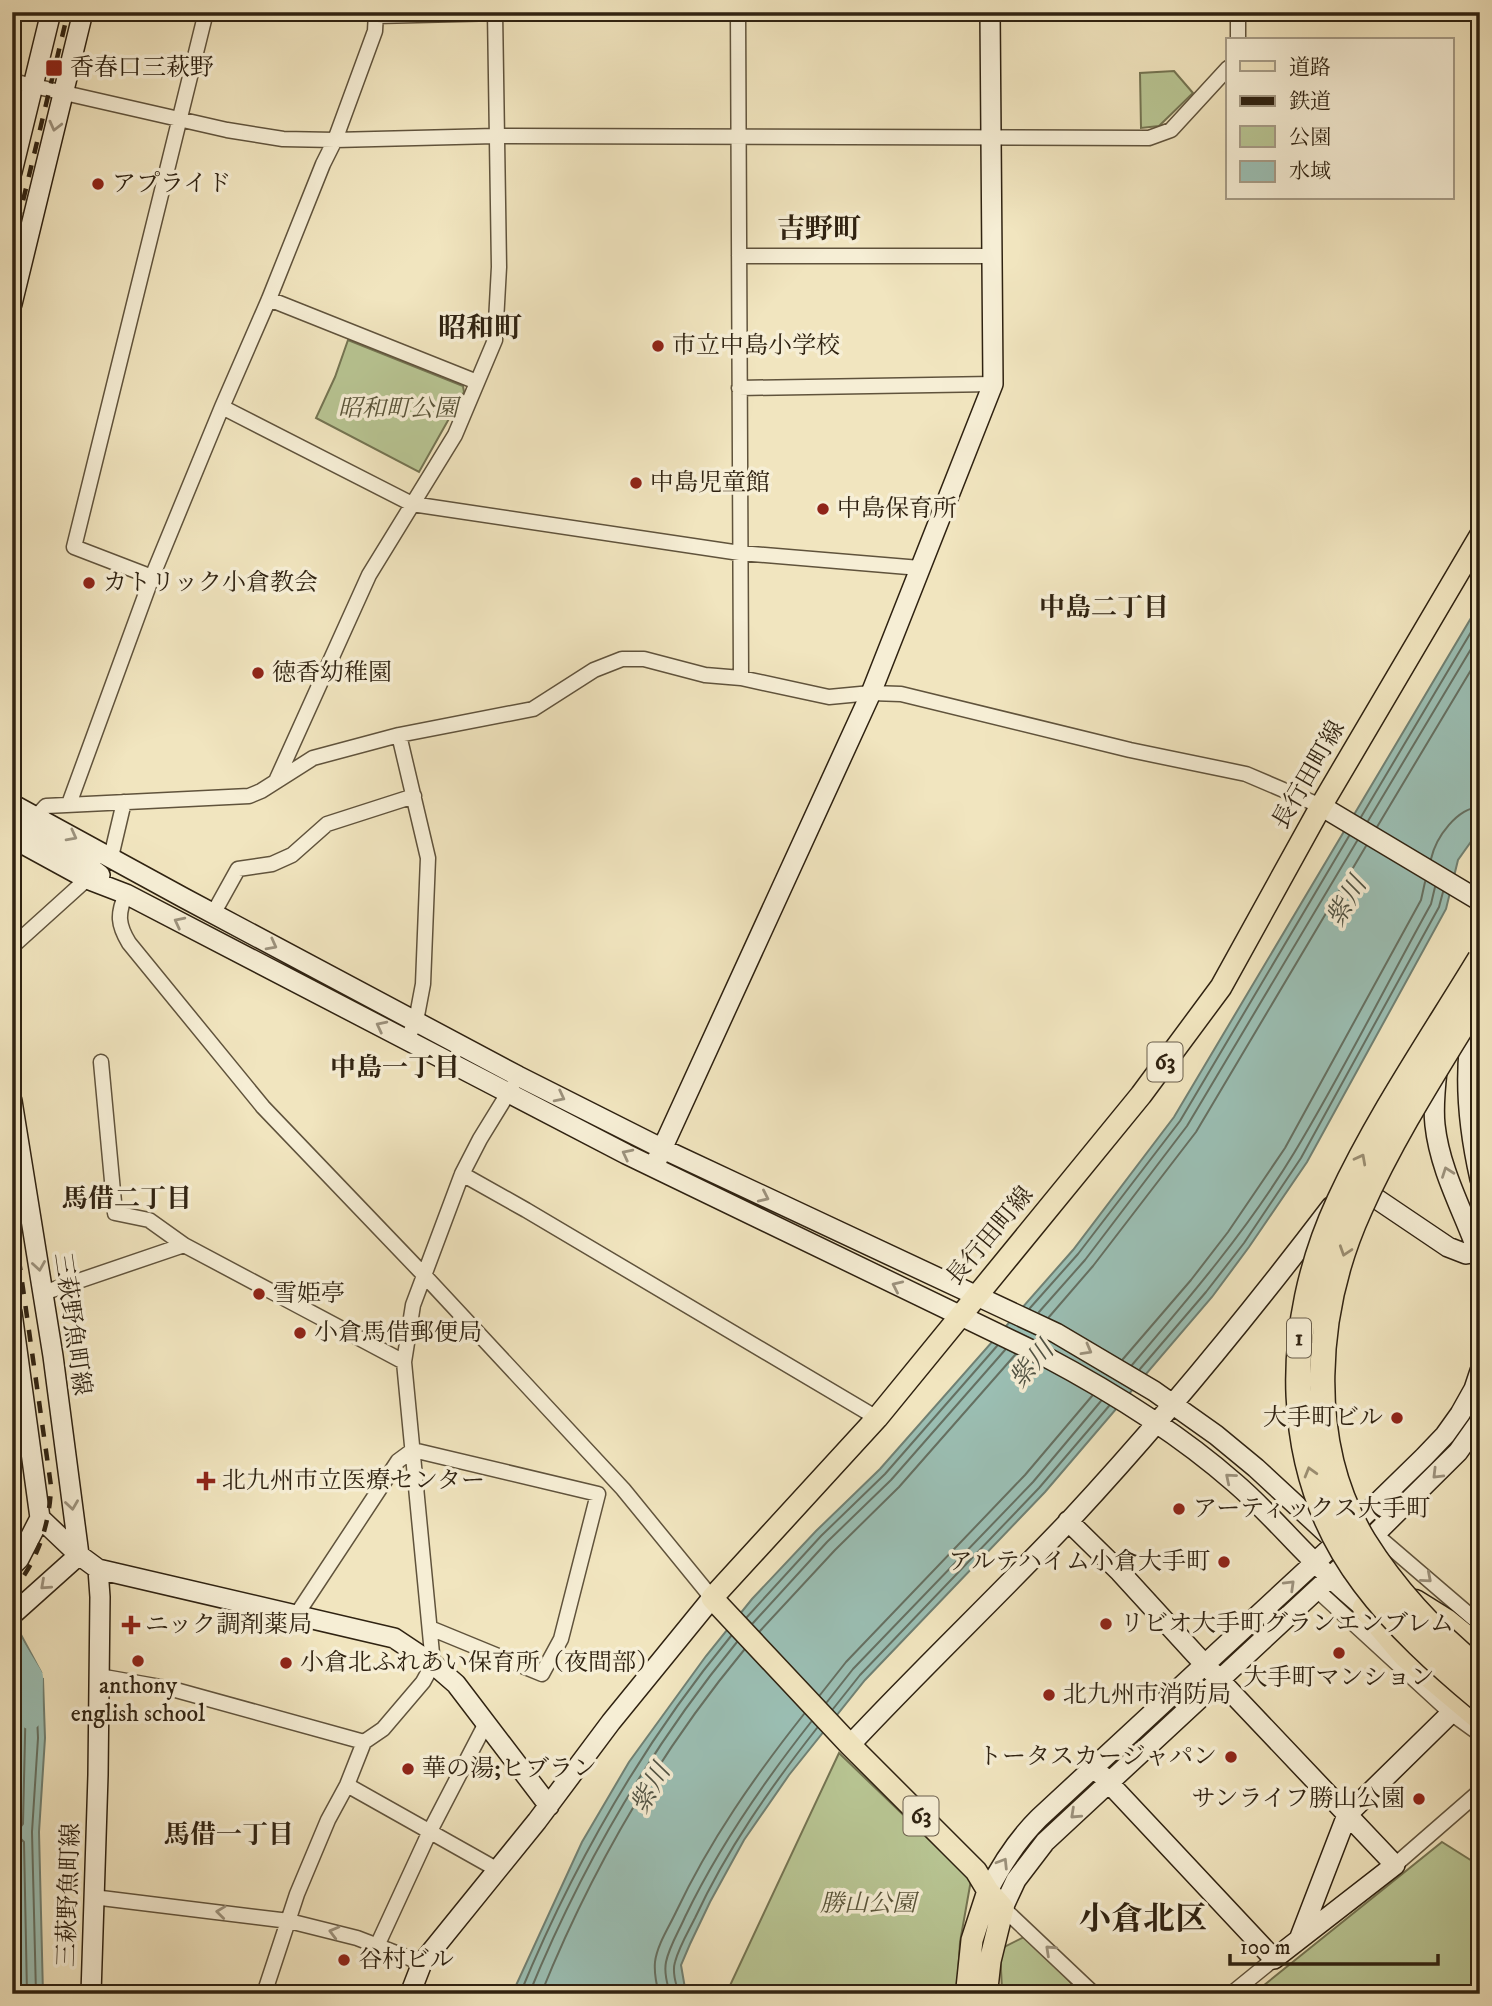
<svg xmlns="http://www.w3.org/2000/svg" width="1492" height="2006" font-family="'IM FELL DW Pica','Noto Serif JP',serif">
<rect width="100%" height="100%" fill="#f1e5bf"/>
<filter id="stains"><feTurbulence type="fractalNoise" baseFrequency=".00286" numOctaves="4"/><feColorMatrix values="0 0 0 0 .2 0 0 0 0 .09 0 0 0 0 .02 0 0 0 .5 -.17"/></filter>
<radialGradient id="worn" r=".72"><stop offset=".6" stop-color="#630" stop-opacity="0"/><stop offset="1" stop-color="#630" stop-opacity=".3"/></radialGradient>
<!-- green -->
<path fill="#b8c593" stroke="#747452" stroke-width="2" d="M 1174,71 L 1193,93 L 1159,126 L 1141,128 L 1140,73 Z
M 348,340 L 463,386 L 464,392 L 419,472 L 316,418 L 335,377 Z
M 839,1753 L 971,1880 L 960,1942 L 957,1991 L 1002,1990 L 1000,1949 L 1028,1935 L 1081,1994 L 726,1994 Z
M 1442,1842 L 1480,1866 L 1480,1994 L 1253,1994 Z"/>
<!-- water -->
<path fill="#9bbfb4" stroke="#708073" stroke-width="2" d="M 1480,603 L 1480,829 L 1458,860 L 1446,909 L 1307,1162 L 1249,1247 L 1212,1297 L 1045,1492 L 865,1680 L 789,1775 L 744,1840 L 710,1902 L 690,1944 L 681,1965 L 686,1994 L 512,1994 L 582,1842 L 629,1762 L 706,1656 L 752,1599 L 816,1531 L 880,1469 L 1073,1250 L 1174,1117 Z
M 12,1618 L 41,1672 L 12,1675 Z
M 43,1679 L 45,1738 L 39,1832 L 43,1994 L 12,1994 L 12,1919 L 19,1687 Z"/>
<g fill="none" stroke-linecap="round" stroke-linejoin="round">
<!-- shore -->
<path stroke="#657062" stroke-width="2" d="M 1361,817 L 1480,617
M 1368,821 L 1480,634
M 1377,827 L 1480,655
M 1431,859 C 1436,837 1457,808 1480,807
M 1030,1308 L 1078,1254 L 1180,1121 L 1349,836
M 1039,1312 L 1085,1260 L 1187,1126 L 1357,841
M 1049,1317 L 1093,1266 L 1196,1132 L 1366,846
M 1123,1359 L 1191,1280 L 1228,1232 L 1285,1148 L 1421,900 L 1425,882
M 1132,1365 C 1190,1297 1248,1229 1294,1153 C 1343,1072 1385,987 1431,904 L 1435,887
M 1140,1369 L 1206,1292 L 1244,1243 L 1301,1158 L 1439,907 L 1443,892
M 747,1617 L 821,1536 L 885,1474 L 997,1346
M 753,1623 L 827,1542 L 891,1480 L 1005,1350
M 760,1631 L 835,1550 L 899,1487 L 1015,1355
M 820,1695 L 846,1662 L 1025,1475 L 1092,1396
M 827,1702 L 853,1669 L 1033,1482 L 1101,1401
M 833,1709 L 860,1675 L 1039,1488 L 1109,1406
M 12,1831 L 19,1829 L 23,1824 L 26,1694 L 34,1690 L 36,1693 L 38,1738 L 32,1832 L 36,1994
M 12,1840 L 21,1839 L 24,1842 L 27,1994
M 12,1851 L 17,1994
M 520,1994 C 573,1865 642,1744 731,1636
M 529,1994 C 581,1867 650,1748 737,1642
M 541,1994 C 591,1870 659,1753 744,1650
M 659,1994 C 656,1983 654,1973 655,1962 C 657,1945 669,1927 676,1912 C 710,1840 755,1776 804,1714
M 670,1994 C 667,1983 664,1972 666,1962 C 669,1947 679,1931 685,1917 C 719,1846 763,1783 811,1722
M 679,1994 C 676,1984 672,1972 675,1962 C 679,1947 688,1932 695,1918 C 727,1849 770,1788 817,1728"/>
<!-- river -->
<path stroke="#9bbfb4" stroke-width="24" d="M 12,1646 L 31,1677 L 30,1717"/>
<defs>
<path id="street" d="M 738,12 L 741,678
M 376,16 L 536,12
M 1238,40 L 1238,12
M 12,81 L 227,130 L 283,139 L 335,140 L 495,136 L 1149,138 L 1171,130 L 1228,68
M 739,256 L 992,256
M 269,299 L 477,382
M 739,388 L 993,384
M 222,407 L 412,504 L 740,553 L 920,568
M 152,577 L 74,547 L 206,12
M 399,735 L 428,858 L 423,984 L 416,1021 L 407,1039
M 276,781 L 369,575 L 455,435 L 495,340 L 499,267 L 495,12
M 69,804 L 152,577 L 222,407 L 269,299 L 323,164 L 335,140 L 375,31 L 376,12
M 36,817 L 46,806 L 249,796 L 261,791 L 313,758 L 399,735 L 533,709 L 594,670 L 622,659 L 644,659 L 705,675 L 741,678 L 829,697 L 871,693 L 901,694 L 1130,750 L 1246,774 L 1321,806
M 111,857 L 124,802
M 126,894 C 117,914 118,925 129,943 L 263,1107 L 423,1274 L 623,1489 L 712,1598
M 213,914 L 238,869 L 272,864 L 292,855 L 327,824 L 414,796
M 12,944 L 15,944 L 87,879
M 101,1062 L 115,1213 L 149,1220 L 184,1245
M 462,1174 L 526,1210 L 877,1418
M 43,1293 L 184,1245 L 404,1362
M 1375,1534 L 1480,1624
M 1317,1590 L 1451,1713 L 1480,1734
M 297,1614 L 398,1461 L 413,1450 L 598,1494 L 561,1639 L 542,1674 L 430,1628
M 99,1676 L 172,1689 L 364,1742
M 347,1785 L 498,1870
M 1395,1865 L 1480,1791
M 93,1897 L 289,1921 L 357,1938 L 422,1963
M 1003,1908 L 1094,1994
M 377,1946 L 430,1831 L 485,1725
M 264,1994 L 297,1894 L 328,1820 L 347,1785 L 364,1742 L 383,1729 L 423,1682 L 433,1664 L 404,1362 L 413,1305 L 462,1174 L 480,1139 L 512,1087
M 1231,1994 L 1274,1959"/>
<path id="secondary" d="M 12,172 L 51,12
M 12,304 L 83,12
M 12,804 L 184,898 L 518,1076 L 663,1149 L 1056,1333 L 1154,1391 L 1216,1435 L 1256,1468 L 1336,1542
M 1321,806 L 1480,901
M 12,821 L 79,859 L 100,875
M 12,838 L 87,879 L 126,894 L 626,1154 L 1044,1356 C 1112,1392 1177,1432 1235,1483 C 1269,1512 1297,1547 1330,1577 C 1344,1591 1359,1603 1374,1616
M 1476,1011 C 1462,1064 1468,1126 1480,1179
M 1437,1071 C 1435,1089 1433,1107 1435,1125 C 1440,1172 1465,1214 1480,1258
M 12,1101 L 53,1356 L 79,1555 L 12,1615
M 657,1160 L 871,693 L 993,384 L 990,12
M 1354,1190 L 1365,1191 L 1448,1247 L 1466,1254 L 1478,1252
M 12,1313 L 40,1518 L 79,1555 L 98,1569 L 100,1597 L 98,1775 L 91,1994
M 1068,1521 L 1120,1572 L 1195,1654 L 1395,1865 L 1274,1959 L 1094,1767
M 12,1566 L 19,1559 L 40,1518
M 98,1569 L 394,1638 L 433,1664 L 456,1684 L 549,1806
M 850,1745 C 921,1669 997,1597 1069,1521 C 1162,1421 1248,1316 1331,1207
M 988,1891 C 1002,1863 1017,1840 1039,1818 L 1337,1542 L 1424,1457 L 1445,1435 L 1460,1414 L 1474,1389 L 1480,1371
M 1003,1908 L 1016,1880 L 1045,1842 L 1353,1556 L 1458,1452 L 1480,1421
M 1300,1937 L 1347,1815 L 1451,1713
M 410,1994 L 422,1963 L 537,1821 L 611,1722 L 712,1598"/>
<path id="primary" d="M 967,1988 L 972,1940 L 988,1891
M 987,1988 L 990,1961 L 1003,1908 L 988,1891 L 976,1871 L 850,1745 L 712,1598 L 877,1418 L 1141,1095 L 1221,987 L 1321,806 L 1480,536"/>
<path id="highway" d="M 1415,1602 L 1447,1622 L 1480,1649
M 1365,1608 L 1405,1655 L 1480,1718"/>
</defs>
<!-- street casing -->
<use href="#street" stroke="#60533c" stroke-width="17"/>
<!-- secondary casing -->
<use href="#secondary" stroke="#2f2211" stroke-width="22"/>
<!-- primary casing -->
<use href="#primary" stroke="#2f2211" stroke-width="24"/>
<!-- highway casing -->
<use href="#highway" stroke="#2f2211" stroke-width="27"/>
<!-- street -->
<use href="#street" stroke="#f6eed5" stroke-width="14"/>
<!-- secondary -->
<use href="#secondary" stroke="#f6eed5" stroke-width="19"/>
<!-- primary -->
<use href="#primary" stroke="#f1e5bf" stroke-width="21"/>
<!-- highway -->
<use href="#highway" stroke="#f1e5bf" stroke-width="24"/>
<!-- rail -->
<path stroke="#2f2211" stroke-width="4.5" stroke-dasharray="12 12" stroke-linecap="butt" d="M 12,247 L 68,12
M 12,1211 L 51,1486 C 50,1524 37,1563 12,1591"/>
<defs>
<path id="highway-bridge" d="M 1480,959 C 1432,1038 1378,1117 1339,1201 C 1282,1324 1280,1472 1364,1583 C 1397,1627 1438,1664 1480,1699
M 1480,997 C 1438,1066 1393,1135 1360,1209 C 1314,1310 1304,1443 1364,1541 C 1394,1589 1436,1634 1480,1670"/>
</defs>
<!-- highway-bridge casing -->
<use href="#highway-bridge" stroke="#2f2211" stroke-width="27" stroke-linecap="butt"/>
<!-- highway-bridge -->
<use href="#highway-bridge" stroke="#f1e5bf" stroke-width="24"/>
</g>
<!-- one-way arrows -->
<defs><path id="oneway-chevron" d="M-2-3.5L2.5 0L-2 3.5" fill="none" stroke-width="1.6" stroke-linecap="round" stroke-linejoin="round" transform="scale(1.75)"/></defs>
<g stroke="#9c927d">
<use href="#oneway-chevron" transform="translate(55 126) rotate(104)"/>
<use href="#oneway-chevron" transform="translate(72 836) rotate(28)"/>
<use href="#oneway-chevron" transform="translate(179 922) rotate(-153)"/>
<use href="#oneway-chevron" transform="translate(272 945) rotate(28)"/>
<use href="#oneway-chevron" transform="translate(381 1026) rotate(-153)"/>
<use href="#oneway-chevron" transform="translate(560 1097) rotate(27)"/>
<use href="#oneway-chevron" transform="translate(627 1154) rotate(-153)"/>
<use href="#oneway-chevron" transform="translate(1447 1172) rotate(-110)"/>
<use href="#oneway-chevron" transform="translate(764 1197) rotate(25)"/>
<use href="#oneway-chevron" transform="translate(39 1266) rotate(81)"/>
<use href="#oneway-chevron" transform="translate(897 1286) rotate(-155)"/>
<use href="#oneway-chevron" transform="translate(1087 1350) rotate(29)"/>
<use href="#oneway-chevron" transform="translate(1437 1474) rotate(135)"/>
<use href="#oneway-chevron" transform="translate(1230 1478) rotate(-140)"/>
<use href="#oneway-chevron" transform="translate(72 1505) rotate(82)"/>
<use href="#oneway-chevron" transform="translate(1427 1578) rotate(41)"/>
<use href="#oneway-chevron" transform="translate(45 1585) rotate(138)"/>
<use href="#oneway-chevron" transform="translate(1290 1585) rotate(-44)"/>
<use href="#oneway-chevron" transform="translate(1075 1814) rotate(137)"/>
<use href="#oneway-chevron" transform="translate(1003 1863) rotate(-58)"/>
<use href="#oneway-chevron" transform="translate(221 1912) rotate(-173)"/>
<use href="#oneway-chevron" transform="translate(334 1932) rotate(-165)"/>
<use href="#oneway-chevron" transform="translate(1050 1950) rotate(-137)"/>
</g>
<g stroke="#9a8d71">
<use href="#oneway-chevron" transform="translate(1361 1159) rotate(-62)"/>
<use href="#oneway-chevron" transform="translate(1345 1251) rotate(108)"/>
<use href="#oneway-chevron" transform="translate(1310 1472) rotate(-106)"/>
</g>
<!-- markers -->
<g fill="#8f2418" stroke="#f6eed5" stroke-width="2.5">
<rect x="45" y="59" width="18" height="18" rx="3.5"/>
<circle cx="98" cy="184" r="7"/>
<circle cx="658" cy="346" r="7"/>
<circle cx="636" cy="483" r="7"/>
<circle cx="823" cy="509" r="7"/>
<circle cx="89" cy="583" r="7"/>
<circle cx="258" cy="673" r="7"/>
<circle cx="259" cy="1294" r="7"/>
<circle cx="300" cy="1333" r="7"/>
<circle cx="1397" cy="1418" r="7"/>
<path d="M202.5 1470.5h7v7h7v7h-7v7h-7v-7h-7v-7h7z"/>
<circle cx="1179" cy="1509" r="7"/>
<circle cx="1224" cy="1562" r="7"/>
<circle cx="1106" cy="1624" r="7"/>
<path d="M127.5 1614.5h7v7h7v7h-7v7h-7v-7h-7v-7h7z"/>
<circle cx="1339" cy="1653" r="7"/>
<circle cx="138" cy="1661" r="7"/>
<circle cx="286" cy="1663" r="7"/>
<circle cx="1049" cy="1695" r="7"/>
<circle cx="1231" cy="1757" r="7"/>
<circle cx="408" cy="1769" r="7"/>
<circle cx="1419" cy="1799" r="7"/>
<circle cx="344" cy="1960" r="7"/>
</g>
<g text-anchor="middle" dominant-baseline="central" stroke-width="7" stroke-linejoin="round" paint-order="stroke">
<!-- shield labels -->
<g fill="#f6eed5" stroke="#6b5f4c" stroke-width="2">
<rect x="1147.5" y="1042.5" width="35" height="39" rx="5"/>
<rect x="1287" y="1318.5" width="24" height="39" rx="5"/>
<rect x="903.5" y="1796.5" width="35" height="39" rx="5"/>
</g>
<g font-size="23" font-weight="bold" fill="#2f2211">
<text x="1165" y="1062">63</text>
<text x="1299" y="1338">1</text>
<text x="921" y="1816">63</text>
</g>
<!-- poi labels -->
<g font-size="24" fill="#2f2211" stroke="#f6eed5" text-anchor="start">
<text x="70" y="68">香春口三萩野</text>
<text x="112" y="184">アプライド</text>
<text x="672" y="346">市立中島小学校</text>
<text x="650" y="483">中島児童館</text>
<text x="837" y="509">中島保育所</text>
<text x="103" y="583">カトリック小倉教会</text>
<text x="272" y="673">徳香幼稚園</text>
<text x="273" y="1294">雪姫亭</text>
<text x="314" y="1333">小倉馬借郵便局</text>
<text x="1383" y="1418" text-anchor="end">大手町ビル</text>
<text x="222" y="1481">北九州市立医療センター</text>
<text x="1193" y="1509">アーティックス大手町</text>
<text x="1210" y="1562" text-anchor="end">アルテハイム小倉大手町</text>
<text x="1120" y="1624">リビオ大手町グランエンブレム</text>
<text x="145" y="1625">ニック調剤薬局</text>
<text x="300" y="1663">小倉北ふれあい保育所（夜間部）</text>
<text x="1339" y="1678" text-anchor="middle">大手町マンション</text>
<text x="138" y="1686" text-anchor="middle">anthony<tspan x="138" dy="28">english school</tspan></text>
<text x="1063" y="1695">北九州市消防局</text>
<text x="1217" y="1757" text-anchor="end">トータスカージャパン</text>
<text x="422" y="1769">華の湯;ヒブラン</text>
<text x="1405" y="1799" text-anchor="end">サンライフ勝山公園</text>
<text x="358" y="1960">谷村ビル</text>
</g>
<!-- park labels -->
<g font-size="24" font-style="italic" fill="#585338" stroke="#f6eed5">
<text x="398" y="409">昭和町公園</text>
<text x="868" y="1904">勝山公園</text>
</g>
<!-- street labels -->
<g font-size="24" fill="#2f2211" stroke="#f6eed5">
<text transform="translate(1309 775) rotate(-60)">長行田町線</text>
<text transform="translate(990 1236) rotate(-50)">長行田町線</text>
<text transform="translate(72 1324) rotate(82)">三萩野魚町線</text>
<text transform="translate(69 1895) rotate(-88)">三萩野魚町線</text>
</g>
<!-- neighbourhood labels -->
<g font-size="26" font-weight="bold" fill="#2f2211" stroke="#f6eed5">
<text x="1104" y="608">中島二丁目</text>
<text x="395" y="1068">中島一丁目</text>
<text x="127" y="1199">馬借二丁目</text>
<text x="229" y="1835">馬借一丁目</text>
</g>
<!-- water labels -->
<g font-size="26" font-style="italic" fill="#4f5142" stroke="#f6eed5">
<text transform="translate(1347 902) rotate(-59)">紫川</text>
<text transform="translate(1032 1365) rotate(-49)">紫川</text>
<text transform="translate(651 1789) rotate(-60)">紫川</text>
</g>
<!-- quarter labels -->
<g font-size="28" font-weight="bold" fill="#2f2211" stroke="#f6eed5">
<text x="819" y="229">吉野町</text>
<text x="480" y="328">昭和町</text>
</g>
<!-- district labels -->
<g font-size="32" font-weight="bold" fill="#2f2211" stroke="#f6eed5">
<text x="1143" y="1920">小倉北区</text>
</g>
</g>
<!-- margin -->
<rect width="1492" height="2006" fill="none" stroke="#f1e5bf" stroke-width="42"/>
<rect x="14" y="14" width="1464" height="1978" fill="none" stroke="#2f2211" stroke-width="3.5"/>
<rect x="21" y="21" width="1450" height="1964" fill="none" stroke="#2f2211" stroke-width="2"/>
<!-- legend -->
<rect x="1226" y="38" width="228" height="161" fill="#f6eed5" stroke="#a69c87" stroke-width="2"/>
<rect x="1240" y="61" width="35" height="10" fill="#f1e5bf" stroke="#a69c87" stroke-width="2"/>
<text x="1289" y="74" font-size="21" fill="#2f2211">道路</text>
<rect x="1240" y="96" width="35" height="10" fill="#2f2211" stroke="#a69c87" stroke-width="2"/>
<text x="1289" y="108" font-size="21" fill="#2f2211">鉄道</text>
<rect x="1240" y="126" width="35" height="21" fill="#b8c593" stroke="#a69c87" stroke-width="2"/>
<text x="1289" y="144" font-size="21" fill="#2f2211">公園</text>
<rect x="1240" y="161" width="35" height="21" fill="#9bbfb4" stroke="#a69c87" stroke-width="2"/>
<text x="1289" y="178" font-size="21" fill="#2f2211">水域</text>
<!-- scale -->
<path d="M1230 1954v10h208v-10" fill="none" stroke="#2f2211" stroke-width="3.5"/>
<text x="1240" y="1954" font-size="21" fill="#2f2211" stroke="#f6eed5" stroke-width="5" paint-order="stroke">100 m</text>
<rect width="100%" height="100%" filter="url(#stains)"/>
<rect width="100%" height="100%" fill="url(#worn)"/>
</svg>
